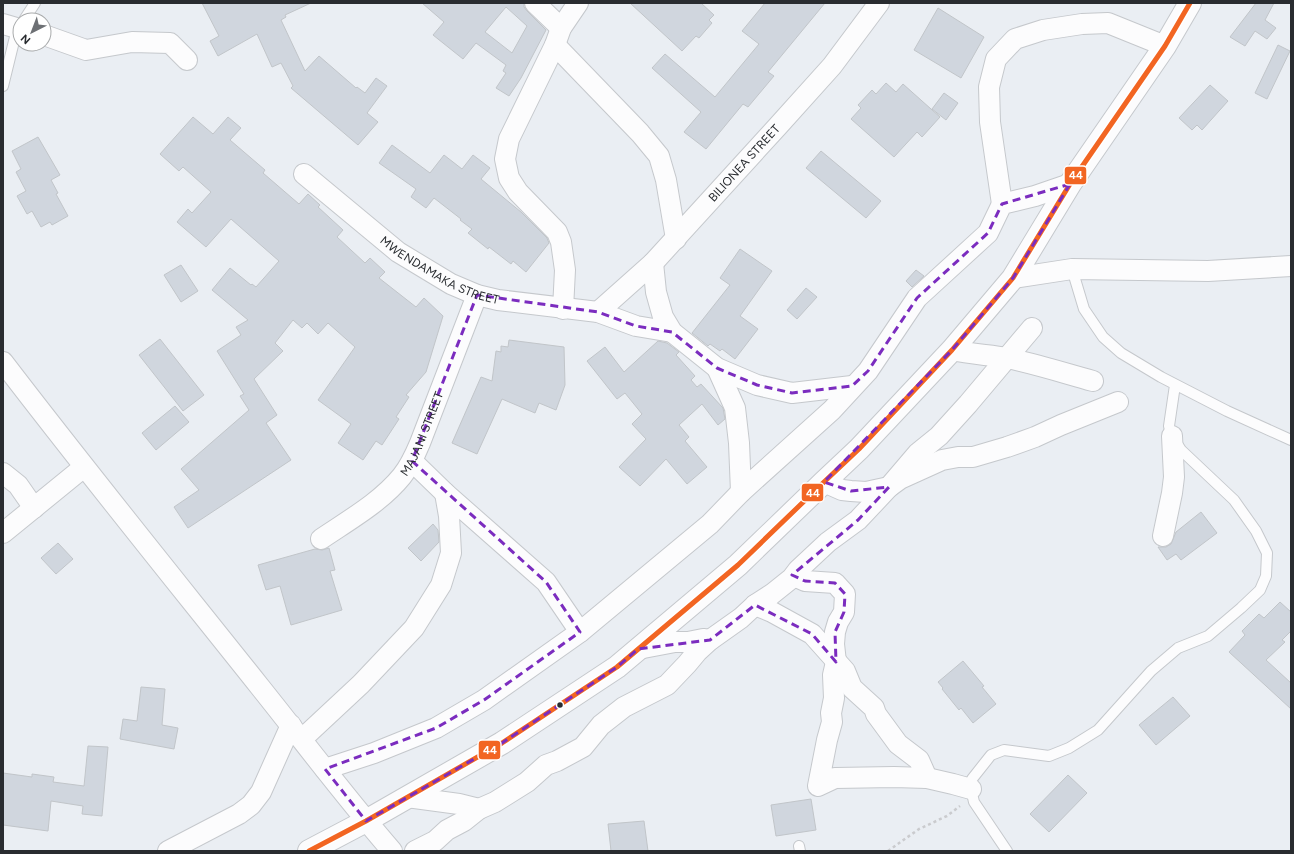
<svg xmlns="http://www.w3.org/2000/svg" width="1294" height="854" font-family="Figtree,sans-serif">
<rect width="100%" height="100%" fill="#eaeef3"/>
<!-- building -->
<path fill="#d0d6de" stroke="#c1c5c9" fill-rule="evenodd" d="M 202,3 L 311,3 L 285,15 L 286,17 L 281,20 L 305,71 L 319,56 L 356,88 L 357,87 L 365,93 L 376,78 L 387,86 L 367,113 L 378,122 L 358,145 L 291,88 L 293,86 L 281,63 L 272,67 L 257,34 L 218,56 L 210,41 L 219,36 Z
M 422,3 L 524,3 L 524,7 L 527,11 L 546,30 L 521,78 L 509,96 L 496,88 L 506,73 L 503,71 L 506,65 L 476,43 L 463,59 L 433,35 L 444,22 ZM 506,7 L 527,26 L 512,53 L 485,32 Z
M 630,3 L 701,3 L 714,15 L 709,20 L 712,23 L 699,38 L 696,36 L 682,51 Z
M 765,3 L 825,3 L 768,72 L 774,76 L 748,107 L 743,104 L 706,149 L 684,132 L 701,112 L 652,68 L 665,54 L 715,97 L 759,44 L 742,31 Z
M 1256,3 L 1274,3 L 1265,20 L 1276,28 L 1267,39 L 1255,31 L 1245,46 L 1230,37 Z
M 938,8 L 984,37 L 961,78 L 914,50 Z
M 1278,45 L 1290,51 L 1267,99 L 1255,93 Z
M 886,83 L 896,92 L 903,84 L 940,117 L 922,137 L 917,132 L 894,157 L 851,119 L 861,108 L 858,105 L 872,90 L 876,94 Z
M 1210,85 L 1228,101 L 1202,130 L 1197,125 L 1192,130 L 1179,118 Z
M 944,93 L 958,103 L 946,120 L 932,109 Z
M 193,117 L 213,134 L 228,117 L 241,128 L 230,140 L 265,170 L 263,173 L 299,204 L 308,194 L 320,205 L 318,207 L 343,230 L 337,237 L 365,263 L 370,258 L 385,272 L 379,278 L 416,307 L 424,298 L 443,316 L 426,372 L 406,395 L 409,397 L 396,417 L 399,419 L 382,445 L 376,441 L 363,460 L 338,443 L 351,424 L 318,400 L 355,347 L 328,323 L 318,334 L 307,323 L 302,328 L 293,320 L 275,343 L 283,351 L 254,379 L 277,415 L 266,423 L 291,460 L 188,528 L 174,507 L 199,490 L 181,469 L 249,410 L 240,396 L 244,394 L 217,351 L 241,335 L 236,327 L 248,320 L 212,290 L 230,268 L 251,285 L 252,284 L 256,287 L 279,261 L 231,219 L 206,247 L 177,222 L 188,209 L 192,213 L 211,192 L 183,167 L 179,171 L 160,154 Z
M 38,137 L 60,175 L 51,180 L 58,193 L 56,194 L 68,216 L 52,225 L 50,222 L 41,227 L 32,211 L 27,214 L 17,196 L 26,191 L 16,172 L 21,169 L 12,151 Z
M 392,145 L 430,173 L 444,155 L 462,169 L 473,155 L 490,168 L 481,179 L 521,212 L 547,238 L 549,243 L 526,272 L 513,261 L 511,264 L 489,247 L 488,249 L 468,233 L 472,229 L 460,220 L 461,219 L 434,198 L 426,208 L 411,197 L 416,189 L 379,163 Z
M 821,151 L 881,201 L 866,218 L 806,168 Z
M 740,249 L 772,271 L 740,316 L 758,329 L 735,359 L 722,349 L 720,351 L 710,344 L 708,346 L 692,333 L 730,285 L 720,278 Z
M 181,265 L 198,291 L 181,302 L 164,275 Z
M 916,270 L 924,276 L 912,287 L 906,281 Z
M 806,288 L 817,297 L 797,319 L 787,310 Z
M 160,339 L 204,395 L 183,411 L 139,355 Z
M 509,340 L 564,347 L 565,385 L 556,410 L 539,403 L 535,413 L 502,399 L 477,454 L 452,443 L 481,377 L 492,381 L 496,351 L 501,352 L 501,346 L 508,347 Z
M 658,341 L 667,343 L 679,352 L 676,355 L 695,376 L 691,380 L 697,387 L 701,384 L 723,408 L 725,419 L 718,425 L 702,404 L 679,425 L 689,437 L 685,441 L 707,467 L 687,484 L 666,459 L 640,486 L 619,467 L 646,439 L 632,424 L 642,414 L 625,393 L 617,399 L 587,361 L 605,347 L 624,372 Z
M 175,406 L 189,422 L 156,450 L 142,433 Z
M 1201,512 L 1217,533 L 1181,560 L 1176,554 L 1167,560 L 1158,547 L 1166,547 L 1171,544 L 1176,532 Z
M 433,524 L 438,530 L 439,542 L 421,561 L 408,548 Z
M 58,543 L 73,559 L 56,574 L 41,558 Z
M 329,548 L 335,570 L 330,571 L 342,610 L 291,625 L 280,586 L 266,590 L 258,565 L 315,549 L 322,550 Z
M 1280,602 L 1291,612 L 1291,631 L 1282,640 L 1285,642 L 1266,660 L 1291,683 L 1291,709 L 1229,652 L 1245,635 L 1242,631 L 1259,614 L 1264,618 Z
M 963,661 L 984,686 L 982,687 L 996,704 L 973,723 L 961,708 L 959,710 L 942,689 L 943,688 L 938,682 Z
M 141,687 L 165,689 L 162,725 L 178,728 L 174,749 L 120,739 L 123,719 L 137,721 Z
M 1173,697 L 1190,716 L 1156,745 L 1139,725 Z
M 88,746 L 108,747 L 102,816 L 82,814 L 83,806 L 51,801 L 48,831 L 3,825 L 3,773 L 32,777 L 32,774 L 54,777 L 53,782 L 84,786 Z
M 1068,775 L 1087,793 L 1049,832 L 1030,814 Z
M 811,799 L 816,830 L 776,836 L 771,805 Z
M 644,821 L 648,851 L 611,851 L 608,824 Z"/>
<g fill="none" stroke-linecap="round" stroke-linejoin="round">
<defs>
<path id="service" d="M 24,20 L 35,3
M 3,86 L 15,37 L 20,28
M 1072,269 L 1084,309 L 1103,337 L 1121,353 L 1161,377 L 1227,411 L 1291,440
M 799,846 L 800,851
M 1007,851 L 974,802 L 971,789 L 972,779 L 991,755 L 1004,750 L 1049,756 L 1069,748 L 1098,730 L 1151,671 L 1178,648 L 1208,636 L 1241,608 L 1260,590 L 1266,576 L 1267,553 L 1256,531 L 1234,500 L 1181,450 L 1172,436 L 1169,426 L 1175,385"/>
<g id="minor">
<path d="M 535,3 L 561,28"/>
<path d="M 3,24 L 20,29"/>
<path d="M 44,35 L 86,50 L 132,42 L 170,43 L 187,60"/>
<path d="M 555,45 L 640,133 L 659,156 L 666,180 L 676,239"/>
<path id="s1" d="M 304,174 L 398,252 L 451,284 L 477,295 L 498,300 L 598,312 L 636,326 L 672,332"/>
<path d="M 1002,204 L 990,122 L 989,87 L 996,59 L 1015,39 L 1043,30 L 1082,24 L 1108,23 L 1165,46"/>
<path d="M 653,263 L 656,292 L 663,317 L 672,332 L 717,368 L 757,385 L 792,393 L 852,386"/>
<path d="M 1013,278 L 1072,269 L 1208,271 L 1291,266"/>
<path d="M 563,309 L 565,270 L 561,242 L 557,232 L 518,192 L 509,178 L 505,159 L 509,139 L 555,45 L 561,28 L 578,3"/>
<path id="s2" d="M 598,312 L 653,263 L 778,126 L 832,66 L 879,3"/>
<path d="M 952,350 C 970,354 989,355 1007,358 C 1036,364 1064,373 1093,381"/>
<path d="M 3,362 C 87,472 174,579 260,687 C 304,742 346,798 392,851"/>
<path d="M 717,368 L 735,408 L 739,443 L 741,492"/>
<path d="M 412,461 L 445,493 L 546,582 L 580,632"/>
<path d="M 3,473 L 18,485 L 34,508"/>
<path d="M 824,482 L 842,490 L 851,491 L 866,492 L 889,487 L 900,479 L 942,460 L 958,457 L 973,457 L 1007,447 L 1035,437 L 1061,425 L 1118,402"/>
<path d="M 3,533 L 84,467"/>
<path d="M 1163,536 L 1172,493 L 1174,477 L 1172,436"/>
<path id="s3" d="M 321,539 C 349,520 381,502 402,476 C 410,466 415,455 420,443 L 477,295"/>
<path d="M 794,576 L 805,581 L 835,583 L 845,594 L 844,612 L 838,622 L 835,632 L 834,644 L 836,662 L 833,675 L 834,698 L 831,713 L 832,722 L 827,740 L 818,786 L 835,778 L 894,777 L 927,778 L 953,784 L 971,789"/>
<path d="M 755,605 L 772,612 L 812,634 L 845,671 L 852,688 L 874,708 L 876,714 L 898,744 L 919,760 L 927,778"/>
<path d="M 638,649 L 675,642 L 688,642 L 703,639 L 710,640"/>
<path d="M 302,739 L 361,684 L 414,628 L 441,585 L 451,553 L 449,516 L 445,493"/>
<path d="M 325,769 L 374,753 L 436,728 L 484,700 L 580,632 L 710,524 L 741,492 L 832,410 L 868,371 L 917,298 L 988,233 L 1002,204 L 1035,196 L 1070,184"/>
<path d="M 407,797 L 459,804 L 479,809"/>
<path d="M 168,851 L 239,814 L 251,805 L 261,792 L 291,725"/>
<path d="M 415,851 L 435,841 L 447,830 L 464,821 L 479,809 L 495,802 L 527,782 L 546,765 L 557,761 L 583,747 L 601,725 L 624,707 L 667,685 L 687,664 L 697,652 L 710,640 L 741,618 L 755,605 L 772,594 L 792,578 L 798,570 L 828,542 L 858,520 L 889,487 L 918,453 L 939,436 L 968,404 L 1032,328"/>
</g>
<path id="trunk" d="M 309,851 L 366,821 L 502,743 L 617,667 L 738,565 L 824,482 L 859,449 L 952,350 L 1013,278 L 1070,184 L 1165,46 L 1190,3"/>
</defs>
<!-- service casing -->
<use href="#service" stroke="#c5c8cc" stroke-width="12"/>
<!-- minor casing -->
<use href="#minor" stroke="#c5c8cc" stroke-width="22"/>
<!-- trunk casing -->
<use href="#trunk" stroke="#c5c8cc" stroke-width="24"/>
<!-- path -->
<path stroke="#cacbce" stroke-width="2.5" stroke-dasharray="3 3" stroke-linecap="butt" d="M 888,851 L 919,829 L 947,816 L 960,806"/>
<!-- service -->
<use href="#service" stroke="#fcfcfd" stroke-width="10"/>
<!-- minor -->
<use href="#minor" stroke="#fcfcfd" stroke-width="20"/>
<!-- trunk -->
<use href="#trunk" stroke="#fcfcfd" stroke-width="22"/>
<defs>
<path id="bus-1" d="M 309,851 L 366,821 L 502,743 L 617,667 L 738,565 L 824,482 L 859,449 L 952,350 L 1013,278 L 1070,184 L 1165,46 L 1190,3"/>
</defs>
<!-- bus-1 casing -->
<use href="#bus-1" stroke="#fff" stroke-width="8"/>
<!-- bus-1 -->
<use href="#bus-1" stroke="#f26522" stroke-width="5"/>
</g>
<!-- marked area -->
<path fill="none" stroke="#7b2cbf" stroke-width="3" stroke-dasharray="8 5" stroke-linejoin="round" d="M 1070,184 L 1013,278 L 952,350 L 824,482 L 851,491 L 889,487 L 858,520 L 792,575 L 805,581 L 835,583 L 845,594 L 844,612 L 835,632 L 836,662 L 812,634 L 755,605 L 710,640 L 638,649 L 617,667 L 502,743 L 366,821 L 325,769 L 436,728 L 484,700 L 580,632 L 546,582 L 412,461 L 477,295 L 598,312 L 636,326 L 672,332 L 717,368 L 757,385 L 792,393 L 852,386 L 868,371 L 917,298 L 988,233 L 1002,204 Z"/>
<!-- markers -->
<circle fill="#292c30" stroke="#fff" stroke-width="1.5" cx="560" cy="705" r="3.5"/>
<g text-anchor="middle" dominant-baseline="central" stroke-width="3" stroke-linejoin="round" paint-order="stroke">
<!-- street labels -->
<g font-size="12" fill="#292c30" stroke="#fff">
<text stroke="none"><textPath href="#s2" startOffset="209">BILIONEA STREET</textPath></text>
<text stroke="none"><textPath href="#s1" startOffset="168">MWENDAMAKA STREET</textPath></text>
<text stroke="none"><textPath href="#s3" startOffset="150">MAJANI STREET</textPath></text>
</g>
</g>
<g stroke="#fff" stroke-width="1.5">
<rect x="1064" y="166" width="23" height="19" rx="4" fill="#f26522"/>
<rect x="801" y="483" width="23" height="19" rx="4" fill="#f26522"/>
<rect x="478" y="740" width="23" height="20" rx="4" fill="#f26522"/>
</g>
<g font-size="11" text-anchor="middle" font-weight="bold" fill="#fff">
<text x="1076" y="179">44</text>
<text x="813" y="497">44</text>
<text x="490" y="754">44</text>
</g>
<!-- border -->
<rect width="1294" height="854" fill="none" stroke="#292c30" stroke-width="8"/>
<!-- north arrow -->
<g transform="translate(32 32) rotate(222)"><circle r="19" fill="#ffffff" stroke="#a9abac"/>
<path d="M0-3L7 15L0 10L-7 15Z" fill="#6d7074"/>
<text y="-6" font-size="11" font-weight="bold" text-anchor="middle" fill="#292c30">N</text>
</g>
</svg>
